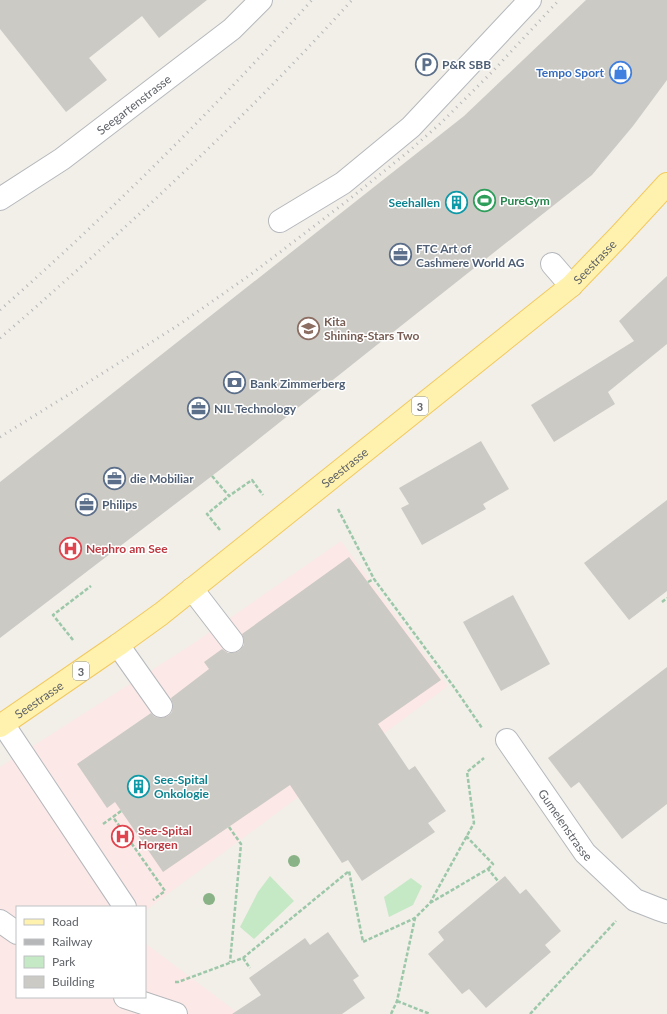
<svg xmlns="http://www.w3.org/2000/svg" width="667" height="1014" font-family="Lato,sans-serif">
<rect width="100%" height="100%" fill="#f1efe8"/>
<!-- medical -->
<path fill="#fce8e6" d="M 341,541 L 448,686 L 145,911 L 145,907 L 17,907 L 17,997 L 145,997 L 145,943 L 238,1013 L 237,1014 L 0,1014 L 0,767 L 191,645 Z"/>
<!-- green -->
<path fill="#c5e8c5" d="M 270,876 L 294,901 L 254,939 L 240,927 L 258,892 Z
M 411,878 L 422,886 L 413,905 L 389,917 L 384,897 Z"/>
<!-- building -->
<path fill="#cccac5" d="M 0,0 L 207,0 L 159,38 L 142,16 L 89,58 L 107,80 L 66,112 L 0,29 Z
M 586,0 L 667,0 L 667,80 L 633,126 L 592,175 L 368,352 L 221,469 L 0,638 L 0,482 L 464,116 Z
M 667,276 L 667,344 L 608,392 L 615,404 L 554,442 L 531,405 L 634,341 L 619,321 Z
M 481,441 L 509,489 L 483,504 L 486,509 L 422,545 L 401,508 L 409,504 L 399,488 Z
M 667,500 L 667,591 L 629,620 L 584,563 Z
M 349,557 L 441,680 L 378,724 L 409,770 L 415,766 L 446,811 L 428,823 L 435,832 L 362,881 L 348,860 L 342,863 L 290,785 L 163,872 L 115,802 L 107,808 L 77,764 L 151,713 L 155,717 L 162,718 L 168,716 L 172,712 L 173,705 L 171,698 L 209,669 L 204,662 L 222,649 L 228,653 L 234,653 L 239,651 L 244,645 L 244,640 L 242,634 Z
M 513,595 L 550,664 L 501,691 L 463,622 Z
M 667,667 L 667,804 L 622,839 L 579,782 L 571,788 L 548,758 Z
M 505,876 L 520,894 L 526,889 L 561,931 L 545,945 L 551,952 L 486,1008 L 469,989 L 462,994 L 428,954 L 444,940 L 438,932 Z
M 328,932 L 359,976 L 353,980 L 365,998 L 342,1014 L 232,1014 L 261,995 L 249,978 L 305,938 L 310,945 Z"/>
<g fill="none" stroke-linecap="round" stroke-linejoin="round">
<defs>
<g id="minor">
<path id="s1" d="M 0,199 L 62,159 L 232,29 L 261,0"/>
<path d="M 280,221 L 343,183 L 411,127 L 530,0"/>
<path d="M 552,264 L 571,286"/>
<path d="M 192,589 L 232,641"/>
<path d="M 118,645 L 161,706"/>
<path d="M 3,724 L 125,907"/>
<path id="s2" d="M 507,740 L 585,853 L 635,900 L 658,909 L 667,912"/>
<path d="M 0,921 L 17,933"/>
<path d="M 125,997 L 176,1014"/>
</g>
<g id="major">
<path id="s3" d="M 0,726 L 118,645 L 161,614 L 571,286 L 620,235 L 667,184"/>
</g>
</defs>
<!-- minor casing -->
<use href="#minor" stroke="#b5b8bc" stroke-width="24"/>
<!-- major casing -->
<use href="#major" stroke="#f2c960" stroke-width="24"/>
<!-- path -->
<path stroke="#9cc7a9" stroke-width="2.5" stroke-dasharray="4 2" stroke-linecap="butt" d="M 212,476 L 229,496 L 252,480 L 263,495
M 338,509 L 374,579 L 454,687 L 482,728
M 220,530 L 207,514 L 229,496
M 368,582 L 374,579
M 662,602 L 667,598
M 73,640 L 53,615 L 91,586
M 121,811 L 113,817 L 165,891 L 153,900
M 103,824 L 113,817
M 229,827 L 241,844 L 230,962
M 466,836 L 493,864 L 488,869
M 430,903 L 488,869 L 498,881
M 243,958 L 250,968
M 175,982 L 178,982 L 243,958 L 349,871 L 363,942 L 415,918 L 430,903 L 474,823 L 467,772 L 484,758
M 397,1001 L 430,1014
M 391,1014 L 397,1001 L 415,918
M 530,1014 L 616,921"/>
<!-- minor -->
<use href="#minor" stroke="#fff" stroke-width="22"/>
<!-- major -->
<use href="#major" stroke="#fff2af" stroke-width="22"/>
<!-- rail -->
<path stroke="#b6b7b8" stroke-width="3" stroke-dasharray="1 5" stroke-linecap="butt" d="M 0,310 C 110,213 214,109 312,0
M 0,338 C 31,312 60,285 91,258 C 182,176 270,91 352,0
M 0,437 L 84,385 L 177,326 L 250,275 L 347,201 L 408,152 L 442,122 L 493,71 L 559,0"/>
</g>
<!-- trees -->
<g fill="#89b387">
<circle cx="294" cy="861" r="6"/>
<circle cx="209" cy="899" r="6"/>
</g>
<!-- icons -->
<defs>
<symbol id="parking-ring" viewBox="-11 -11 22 22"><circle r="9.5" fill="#fff" stroke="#5c6f8a" stroke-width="1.5"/><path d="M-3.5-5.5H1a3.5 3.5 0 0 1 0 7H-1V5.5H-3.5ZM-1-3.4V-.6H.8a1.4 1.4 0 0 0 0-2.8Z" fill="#5c6f8a"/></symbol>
<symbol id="shop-ring" viewBox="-11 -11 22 22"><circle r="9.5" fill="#fff" stroke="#3f7fe0" stroke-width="1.5"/><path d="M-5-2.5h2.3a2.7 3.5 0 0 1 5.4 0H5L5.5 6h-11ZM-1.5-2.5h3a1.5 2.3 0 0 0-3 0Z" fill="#3f7fe0"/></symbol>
<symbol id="stadium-ring" viewBox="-11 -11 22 22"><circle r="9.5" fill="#fff" stroke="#2e9e5b" stroke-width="1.5"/><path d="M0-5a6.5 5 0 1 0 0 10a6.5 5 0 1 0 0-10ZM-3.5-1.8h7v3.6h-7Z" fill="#2e9e5b"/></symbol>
<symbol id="building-ring" viewBox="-11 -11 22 22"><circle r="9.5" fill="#fff" stroke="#0f9aa8" stroke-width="1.5"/><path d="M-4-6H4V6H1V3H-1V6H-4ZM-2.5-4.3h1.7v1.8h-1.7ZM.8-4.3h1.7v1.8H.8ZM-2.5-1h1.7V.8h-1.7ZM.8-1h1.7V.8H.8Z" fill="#0f9aa8"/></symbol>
<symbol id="office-ring" viewBox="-11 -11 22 22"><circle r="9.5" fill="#fff" stroke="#5c6f8a" stroke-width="1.5"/><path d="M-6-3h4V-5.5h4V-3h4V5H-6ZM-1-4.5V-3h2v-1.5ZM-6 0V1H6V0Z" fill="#5c6f8a"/></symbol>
<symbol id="school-ring" viewBox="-11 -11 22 22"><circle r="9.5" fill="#fff" stroke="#8d6e63" stroke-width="1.5"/><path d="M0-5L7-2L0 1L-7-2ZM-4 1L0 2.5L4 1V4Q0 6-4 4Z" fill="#8d6e63"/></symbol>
<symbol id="bank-ring" viewBox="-11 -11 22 22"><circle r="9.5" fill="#fff" stroke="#5c6f8a" stroke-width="1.5"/><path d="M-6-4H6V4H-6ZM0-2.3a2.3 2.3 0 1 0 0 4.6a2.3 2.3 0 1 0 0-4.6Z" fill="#5c6f8a"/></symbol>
<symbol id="hospital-ring" viewBox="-11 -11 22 22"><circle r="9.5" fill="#fff" stroke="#e0444e" stroke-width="1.5"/><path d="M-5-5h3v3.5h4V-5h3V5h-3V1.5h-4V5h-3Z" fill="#e0444e"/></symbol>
</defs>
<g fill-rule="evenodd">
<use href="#parking-ring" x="414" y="52" width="25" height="25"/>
<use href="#shop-ring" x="608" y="60" width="25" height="25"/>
<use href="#stadium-ring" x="472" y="188" width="25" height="25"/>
<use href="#building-ring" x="444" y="190" width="25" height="25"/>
<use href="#office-ring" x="388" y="242" width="25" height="25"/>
<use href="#school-ring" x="296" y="316" width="25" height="25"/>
<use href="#bank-ring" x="222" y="370" width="25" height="25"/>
<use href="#office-ring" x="186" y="396" width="25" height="25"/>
<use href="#office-ring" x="102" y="466" width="25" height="25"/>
<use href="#office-ring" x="74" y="492" width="25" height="25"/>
<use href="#hospital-ring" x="58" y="536" width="25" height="25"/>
<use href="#building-ring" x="126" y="774" width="25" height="25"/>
<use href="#hospital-ring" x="110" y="824" width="25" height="25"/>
</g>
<g text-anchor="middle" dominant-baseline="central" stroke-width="3" stroke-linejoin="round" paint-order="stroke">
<!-- shield labels -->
<g fill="#fff" stroke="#8f9295" stroke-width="1">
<rect x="412" y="397" width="16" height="18" rx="3"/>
<rect x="73" y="662" width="16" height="18" rx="3"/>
</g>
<g font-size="11" font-weight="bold" fill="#5f6368">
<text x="420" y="406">3</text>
<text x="81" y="671">3</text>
</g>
<!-- service labels -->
<g font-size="12" font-weight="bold" fill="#4e5e75" stroke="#fff" text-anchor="start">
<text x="442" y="64">P&amp;R SBB</text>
<text x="416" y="248">FTC Art of<tspan x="416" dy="14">Cashmere World AG</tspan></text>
<text x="250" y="383">Bank Zimmerberg</text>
<text x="214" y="408">NIL Technology</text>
<text x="130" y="478">die Mobiliar</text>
<text x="102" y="504">Philips</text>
</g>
<!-- shop labels -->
<g font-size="12" font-weight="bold" fill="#366cbe" stroke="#fff" text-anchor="end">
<text x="604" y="72">Tempo Sport</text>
</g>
<!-- street labels -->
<g font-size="12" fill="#5f6368" stroke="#fff">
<text stroke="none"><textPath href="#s1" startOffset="164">Seegartenstrasse</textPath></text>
<text stroke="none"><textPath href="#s3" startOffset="755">Seestrasse</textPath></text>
<text stroke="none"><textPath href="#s3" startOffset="431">Seestrasse</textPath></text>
<text stroke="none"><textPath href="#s3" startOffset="47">Seestrasse</textPath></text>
<text stroke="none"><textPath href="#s2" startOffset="103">Gumelenstrasse</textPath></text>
</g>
<!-- leisure labels -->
<g font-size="12" font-weight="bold" fill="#27864d" stroke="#fff" text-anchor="start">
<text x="500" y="200">PureGym</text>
</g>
<!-- culture labels -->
<g font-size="12" font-weight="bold" fill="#0d838f" stroke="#fff" text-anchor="end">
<text x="440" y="202">Seehallen</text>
<text x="154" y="779" text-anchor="start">See-Spital<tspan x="154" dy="14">Onkologie</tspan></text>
</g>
<!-- education labels -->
<g font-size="12" font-weight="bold" fill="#785e54" stroke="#fff" text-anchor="start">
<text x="324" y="321">Kita<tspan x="324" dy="14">Shining-Stars Two</tspan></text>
</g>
<!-- health labels -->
<g font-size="12" font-weight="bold" fill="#be3a42" stroke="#fff" text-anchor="start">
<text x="86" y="548">Nephro am See</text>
<text x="138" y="830">See-Spital<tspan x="138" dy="14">Horgen</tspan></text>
</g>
</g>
<!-- legend -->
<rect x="16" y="906" width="130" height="92" fill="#ffffff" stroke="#bfc1c3"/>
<rect x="24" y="919" width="20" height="6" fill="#fff2af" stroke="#bfc1c3"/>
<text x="52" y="926" font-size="12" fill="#5f6368">Road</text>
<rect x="24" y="939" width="20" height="6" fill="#b6b7b8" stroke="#bfc1c3"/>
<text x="52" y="946" font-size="12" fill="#5f6368">Railway</text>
<rect x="24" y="956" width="20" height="12" fill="#c5e8c5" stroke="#bfc1c3"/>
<text x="52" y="966" font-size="12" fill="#5f6368">Park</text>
<rect x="24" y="976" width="20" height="12" fill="#cccac5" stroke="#bfc1c3"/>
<text x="52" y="986" font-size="12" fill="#5f6368">Building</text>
</svg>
